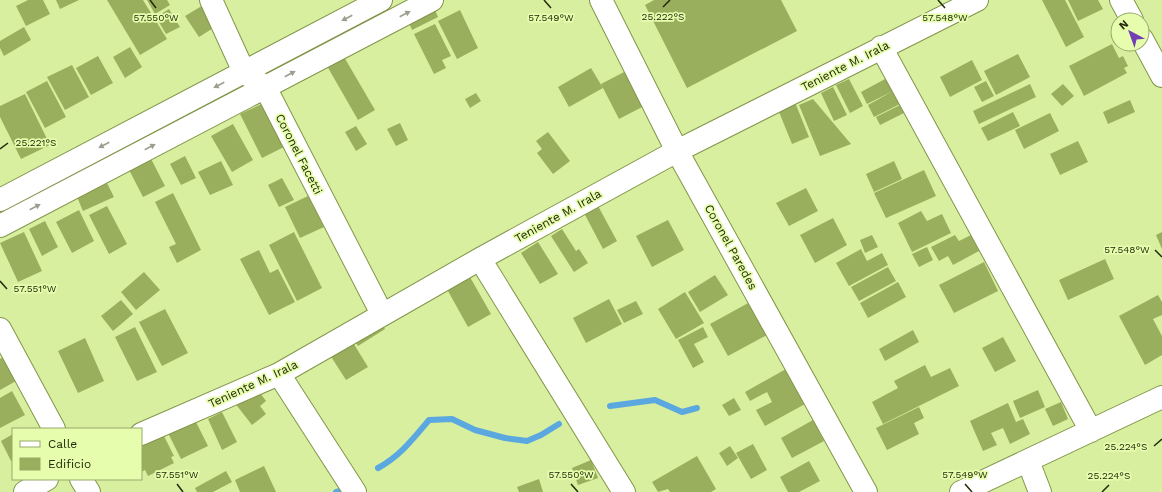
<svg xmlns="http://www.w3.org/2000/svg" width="1162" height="492" font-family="'Work Sans',sans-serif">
<rect width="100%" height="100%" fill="#d9efa0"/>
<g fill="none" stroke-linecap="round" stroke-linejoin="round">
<!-- stream -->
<path stroke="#5aa8df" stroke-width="6" d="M 610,406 L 655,400 L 682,412 L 697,408
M 378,468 C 400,456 413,439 429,420 L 452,419 L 475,430 L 505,438 L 527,441 L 541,435 L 559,424
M 336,492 L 339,491"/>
</g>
<!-- building -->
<path fill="#9aaf5d" d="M 28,0 L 43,0 L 50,14 L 26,26 L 16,6 Z
M 56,0 L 79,0 L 60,9 Z
M 107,0 L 143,0 L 167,39 L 140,55 Z
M 147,0 L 167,0 L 170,5 L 155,14 Z
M 654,0 L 781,0 L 797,31 L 687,88 L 645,5 Z
M 1042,0 L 1065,0 L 1084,37 L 1066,47 Z
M 1068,0 L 1098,0 L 1103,9 L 1078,21 Z
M 432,3 L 438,17 L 412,30 L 406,16 Z
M 205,4 L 218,25 L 199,37 L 185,16 Z
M 169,9 L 180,27 L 166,34 L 156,17 Z
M 460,10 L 478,48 L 457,59 L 438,21 Z
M 435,24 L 451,56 L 442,60 L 446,68 L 434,74 L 414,34 Z
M 24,27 L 31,40 L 4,56 L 0,48 L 0,41 Z
M 1112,44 L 1119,58 L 1123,56 L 1128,66 L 1124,68 L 1127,73 L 1084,96 L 1069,66 Z
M 130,47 L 142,67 L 125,78 L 113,57 Z
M 340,50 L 375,110 L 358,120 L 323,59 Z
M 1018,54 L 1030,77 L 996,95 L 984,71 Z
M 98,56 L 113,83 L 91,95 L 76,68 Z
M 972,60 L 982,80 L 950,97 L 940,77 Z
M 72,65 L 89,97 L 65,110 L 47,77 Z
M 591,68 L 603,88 L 569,107 L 558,87 Z
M 628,70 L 646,105 L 619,119 L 601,84 Z
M 887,78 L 893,91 L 867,104 L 861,92 Z
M 849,79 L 863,106 L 850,113 L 836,85 Z
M 47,81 L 66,117 L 45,128 L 26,92 Z
M 986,81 L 994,96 L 982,102 L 974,87 Z
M 1030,84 L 1036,97 L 979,124 L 973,111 Z
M 1063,84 L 1074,96 L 1062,106 L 1051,94 Z
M 833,87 L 847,115 L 834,121 L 821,93 Z
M 893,91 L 900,104 L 874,117 L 868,105 Z
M 476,93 L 481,101 L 470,108 L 465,99 Z
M 25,94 L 50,145 L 21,159 L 0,117 L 0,106 Z
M 792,95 L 809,137 L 792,144 L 775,102 Z
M 813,99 L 851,144 L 820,156 L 799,105 Z
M 1130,100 L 1135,112 L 1108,124 L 1103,112 Z
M 264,103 L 286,146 L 262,158 L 240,114 Z
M 900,105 L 904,113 L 880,125 L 876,117 Z
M 1013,112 L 1020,126 L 988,141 L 981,128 Z
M 1050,113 L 1059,131 L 1024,149 L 1015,130 Z
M 400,123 L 408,140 L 396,146 L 387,129 Z
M 233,124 L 253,160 L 232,172 L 211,136 Z
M 356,126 L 367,144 L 356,151 L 345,132 Z
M 548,132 L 570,161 L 553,174 L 537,153 L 542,149 L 536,141 Z
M 1078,141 L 1088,162 L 1060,175 L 1050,154 Z
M 147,151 L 165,186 L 143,197 L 125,162 Z
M 185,156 L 196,178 L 181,185 L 170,164 Z
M 221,161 L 233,185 L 210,195 L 198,172 Z
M 894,161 L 902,179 L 874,192 L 866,174 Z
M 924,170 L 936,196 L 886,218 L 874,193 Z
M 282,178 L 294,200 L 279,207 L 268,185 Z
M 107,183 L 114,197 L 83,211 L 77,197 Z
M 806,188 L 818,211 L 789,226 L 776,203 Z
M 173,193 L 201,250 L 177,263 L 169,247 L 176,244 L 155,202 Z
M 308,196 L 324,227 L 300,238 L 285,207 Z
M 597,204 L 617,241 L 603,249 L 583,211 Z
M 107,206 L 127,244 L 109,254 L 89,215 Z
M 79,210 L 94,241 L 72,253 L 56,222 Z
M 921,211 L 927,221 L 942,214 L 951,233 L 912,252 L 898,223 Z
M 833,218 L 847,245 L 815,263 L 800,235 Z
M 668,220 L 684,250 L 652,267 L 636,236 Z
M 45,221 L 58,247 L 42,256 L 29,229 Z
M 562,229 L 576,251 L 579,249 L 588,263 L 574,272 L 551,236 Z
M 24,232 L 42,271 L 18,282 L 0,243 Z
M 294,232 L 322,288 L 297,301 L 269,245 Z
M 1162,232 L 1162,249 L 1156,235 Z
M 872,235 L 878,247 L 865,253 L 860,240 Z
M 955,235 L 959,241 L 971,235 L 979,251 L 953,265 L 948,256 L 939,261 L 931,247 Z
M 538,242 L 558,274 L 540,284 L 521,253 Z
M 927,247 L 933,260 L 919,267 L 912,254 Z
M 861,249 L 867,261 L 882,253 L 888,265 L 849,286 L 836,263 Z
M 259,250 L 270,273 L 278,269 L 295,302 L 269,315 L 240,259 Z
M 1105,259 L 1114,279 L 1068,300 L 1059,280 Z
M 984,262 L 998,291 L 954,313 L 939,285 Z
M 888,267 L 896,281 L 859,301 L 851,287 Z
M 466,270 L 491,314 L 468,327 L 443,282 Z
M 144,272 L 160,290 L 136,310 L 121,292 Z
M 715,275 L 728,295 L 700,312 L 688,292 Z
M 898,282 L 906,297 L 868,318 L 860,303 Z
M 685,292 L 704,323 L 676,339 L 658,309 Z
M 1158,295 L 1162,302 L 1162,315 L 1153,319 L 1162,336 L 1162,355 L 1145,365 L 1119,316 Z
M 609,299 L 622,324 L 586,343 L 573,318 Z
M 121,300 L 133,314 L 113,331 L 101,316 Z
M 636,301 L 643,314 L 624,323 L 617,310 Z
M 750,302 L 767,335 L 728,356 L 710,324 Z
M 165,309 L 188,353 L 162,366 L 139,322 Z
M 379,319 L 385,329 L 358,346 L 352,336 Z
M 135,327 L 157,372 L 137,381 L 115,337 Z
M 703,327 L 708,337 L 694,344 L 704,362 L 693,368 L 678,340 Z
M 913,330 L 919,342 L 885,361 L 879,349 Z
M 1003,337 L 1016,361 L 995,372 L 982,348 Z
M 85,338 L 104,381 L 78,393 L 58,351 Z
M 352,341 L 368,367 L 346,380 L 330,355 Z
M 3,357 L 16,381 L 0,390 L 0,359 Z
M 925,365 L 931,377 L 950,368 L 959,386 L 883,424 L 872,402 L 898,388 L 894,381 Z
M 786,369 L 805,404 L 765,426 L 756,410 L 772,402 L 767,392 L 750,401 L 745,392 Z
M 255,386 L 266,401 L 260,406 L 266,414 L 252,425 L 234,402 Z
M 1038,390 L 1045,407 L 1020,418 L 1013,401 Z
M 12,391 L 25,415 L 0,428 L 0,398 Z
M 734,398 L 741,410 L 729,416 L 722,405 Z
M 1061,402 L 1068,419 L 1053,426 L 1045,409 Z
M 1008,403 L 1016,422 L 1023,419 L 1030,434 L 1010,444 L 1003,428 L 991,433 L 997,445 L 983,451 L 970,421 Z
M 919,407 L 924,418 L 914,423 L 919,434 L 887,450 L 876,428 Z
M 222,412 L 237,442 L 222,450 L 208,419 Z
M 195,420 L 208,446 L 181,459 L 168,433 Z
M 813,420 L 824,441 L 792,458 L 781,438 Z
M 13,434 L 13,460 L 11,461 L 1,441 Z
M 163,434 L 174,456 L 171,457 L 174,463 L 148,476 L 145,470 L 141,472 L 141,445 Z
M 753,444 L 767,470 L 751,479 L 736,453 Z
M 730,446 L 738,458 L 727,466 L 719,453 Z
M 697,456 L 716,489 L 711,492 L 670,492 L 668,489 L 658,492 L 652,482 Z
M 591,460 L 598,478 L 578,485 L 572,468 Z
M 809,461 L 820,481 L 799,492 L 788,492 L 780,477 Z
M 264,466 L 276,492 L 240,492 L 235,480 Z
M 226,471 L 232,482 L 213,492 L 197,492 L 195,488 Z
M 539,479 L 543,492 L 519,492 L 517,487 Z"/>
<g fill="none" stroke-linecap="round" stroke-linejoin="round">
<defs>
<path id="minor" d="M 211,0 L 244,72 L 265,87 L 382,314
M 601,0 L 677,151 L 866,492
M 1121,0 L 1132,20
M 1142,39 L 1162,76
M 881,47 L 1091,431
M 0,200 L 381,0
M 0,226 L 432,0
M 480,259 L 624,492
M 0,329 L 54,429
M 279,374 L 355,492
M 141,434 L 279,374 L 480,259 L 677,151 L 977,0
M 1028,461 L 1040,492
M 81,479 L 89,492
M 25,492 L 47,479
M 961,492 L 1162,397"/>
</defs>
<!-- minor casing -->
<use href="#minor" stroke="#82964a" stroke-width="24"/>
<!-- minor -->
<use href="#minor" stroke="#fff" stroke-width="22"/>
</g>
<!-- one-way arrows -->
<defs><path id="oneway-solid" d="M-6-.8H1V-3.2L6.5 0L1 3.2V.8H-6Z"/></defs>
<g fill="#9c9f90">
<use href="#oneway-solid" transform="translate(405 14) rotate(-28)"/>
<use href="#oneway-solid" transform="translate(347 18) rotate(152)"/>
<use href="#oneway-solid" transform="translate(290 74) rotate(-28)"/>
<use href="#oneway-solid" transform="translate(219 85) rotate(152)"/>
<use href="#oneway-solid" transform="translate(104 145) rotate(152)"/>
<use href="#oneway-solid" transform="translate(150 147) rotate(-28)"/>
<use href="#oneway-solid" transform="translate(35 207) rotate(-28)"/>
</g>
<!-- ticks -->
<path fill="none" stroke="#222a09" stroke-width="1.5" d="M 150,0 L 156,8M 544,0 L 551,8M 938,0 L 945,8M 663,7 L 670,0M 0,149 L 8,143M 1155,250 L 1162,257M 0,281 L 7,289M 1154,446 L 1162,439M 177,484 L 183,492M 571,484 L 578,492M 965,484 L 972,492M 1102,492 L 1109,485"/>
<g text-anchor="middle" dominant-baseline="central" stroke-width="3.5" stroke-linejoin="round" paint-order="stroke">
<!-- street labels -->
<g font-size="12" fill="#222a09" stroke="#e6fdad">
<text transform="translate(845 66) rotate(-27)">Teniente M. Irala</text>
<text transform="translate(299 154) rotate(63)">Coronel Facetti</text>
<text transform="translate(558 216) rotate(-29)">Teniente M. Irala</text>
<text transform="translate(731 247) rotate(61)">Coronel Paredes</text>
<text transform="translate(253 384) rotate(-25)">Teniente M. Irala</text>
</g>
</g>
<g font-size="10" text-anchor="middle" fill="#222a09" stroke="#e6fdad" stroke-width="3.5" stroke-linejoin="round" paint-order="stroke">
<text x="663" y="20">25.222°S</text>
<text x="156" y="21">57.550°W</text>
<text x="551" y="21">57.549°W</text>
<text x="945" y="21">57.548°W</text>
<text x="36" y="146">25.221°S</text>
<text x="1127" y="253">57.548°W</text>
<text x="35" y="292">57.551°W</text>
<text x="1126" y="450">25.224°S</text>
<text x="177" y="478">57.551°W</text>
<text x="571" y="478">57.550°W</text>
<text x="965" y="478">57.549°W</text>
<text x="1109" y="479">25.224°S</text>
</g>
<!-- legend -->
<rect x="12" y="428" width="130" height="52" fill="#e6fdad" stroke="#98a96b"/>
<rect x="20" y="441" width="20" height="6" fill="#ffffff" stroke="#98a96b"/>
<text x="48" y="448" font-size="12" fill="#222a09">Calle</text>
<rect x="20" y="458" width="20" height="12" fill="#9aaf5d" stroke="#98a96b"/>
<text x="48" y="468" font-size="12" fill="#222a09">Edificio</text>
<!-- north arrow -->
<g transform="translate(1130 32) rotate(319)"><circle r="19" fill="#e6fdad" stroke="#98a96b"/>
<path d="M0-3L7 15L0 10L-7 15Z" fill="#733db3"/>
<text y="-6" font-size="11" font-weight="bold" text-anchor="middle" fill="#222a09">N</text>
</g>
</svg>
